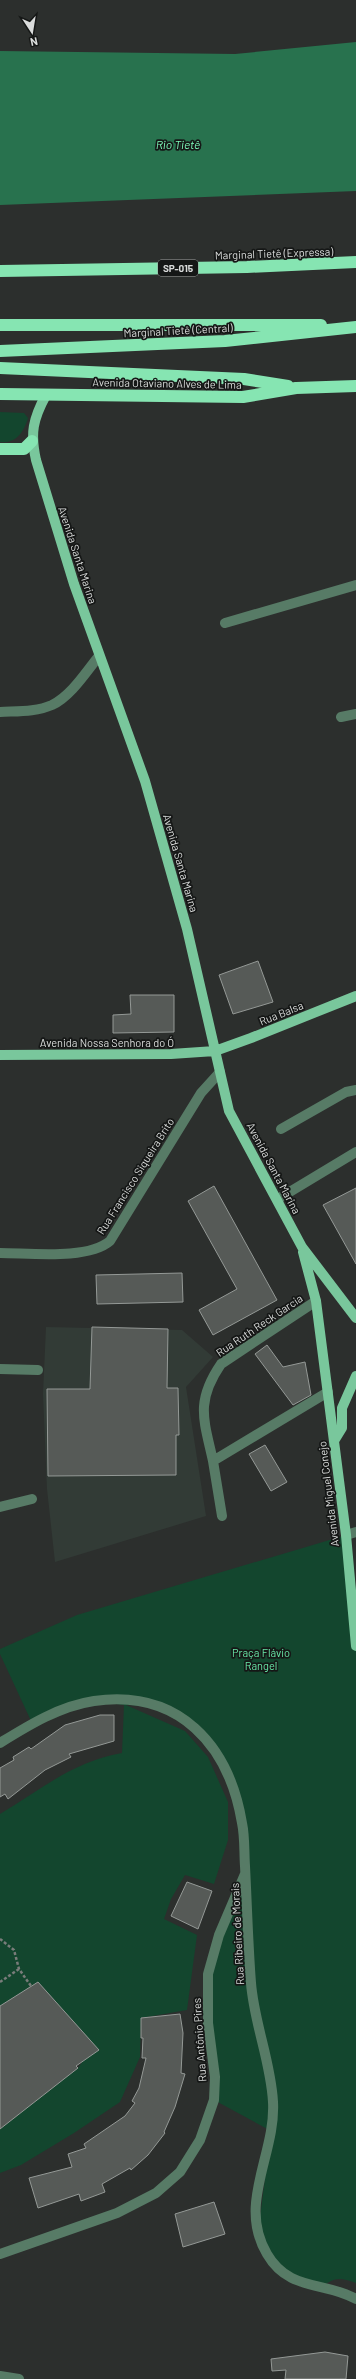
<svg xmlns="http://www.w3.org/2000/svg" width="356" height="2379" font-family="Barlow,sans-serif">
<rect width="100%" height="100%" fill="#2c2f2d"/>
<!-- built -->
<path fill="#323b36" d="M 46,1327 L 182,1330 L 213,1357 L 186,1387 L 206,1516 L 55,1562 L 47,1489 L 43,1394 Z"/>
<!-- green -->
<path fill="#13462e" d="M 0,412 L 24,413 L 28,418 C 24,432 16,444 0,442 Z
M 343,1536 L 356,1650 L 356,2283 C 338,2277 335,2277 320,2288 L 278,2269 L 258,2233 L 271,2131 L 214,2100 L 208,1974 L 245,1872 L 233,1786 L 204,1735 L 157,1706 L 126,1705 L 185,1731 L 208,1757 L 228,1802 L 228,1840 L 214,1884 L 185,1875 L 171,1899 L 164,1919 L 197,1935 L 187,2010 L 141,2018 L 140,2057 L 120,2102 L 74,2133 L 21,2165 L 0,2173 L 0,2129 L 78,2068 L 83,2061 L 98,2050 L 38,1982 L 0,2006 L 0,1814 C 42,1789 72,1762 122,1753 L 124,1705 L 94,1701 L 32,1723 L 0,1654 L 0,1649 L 77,1615 Z"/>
<!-- water -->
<path fill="#28724e" d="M 356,42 L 356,191 L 0,205 L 0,51 L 235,54 Z"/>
<!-- building -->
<path fill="#565a57" stroke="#949996" d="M 258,961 L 273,1002 L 233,1014 L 219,975 Z
M 130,995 L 174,995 L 174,1032 L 113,1033 L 113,1015 L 131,1014 Z
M 214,1186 L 277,1300 L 213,1335 L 199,1310 L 237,1289 L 188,1201 Z
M 356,1188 L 356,1264 L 323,1205 Z
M 182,1273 L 183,1302 L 97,1304 L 96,1275 Z
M 92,1327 L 168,1329 L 167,1388 L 178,1388 L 179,1435 L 176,1435 L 176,1475 L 48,1476 L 47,1389 L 90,1389 Z
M 267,1345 L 283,1367 L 305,1362 L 311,1395 L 293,1405 L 255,1354 Z
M 265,1445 L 287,1482 L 271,1491 L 249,1454 Z
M 100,1715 L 114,1715 L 114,1741 L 69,1754 L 71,1757 L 45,1770 L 8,1799 L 5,1794 L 0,1797 L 0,1768 L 14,1760 L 13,1757 L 29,1747 L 31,1749 L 65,1725 Z
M 187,1882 L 212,1891 L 198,1929 L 171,1916 Z
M 38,1982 L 99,2050 L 76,2066 L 78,2068 L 0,2129 L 0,2006 Z
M 180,2014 L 183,2033 L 181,2073 L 185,2074 L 175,2107 L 164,2132 L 165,2133 L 148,2155 L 131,2170 L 130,2168 L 102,2184 L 105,2192 L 81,2201 L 79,2194 L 38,2208 L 29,2178 L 72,2167 L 68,2154 L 86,2148 L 84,2144 L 125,2116 L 135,2103 L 132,2101 L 139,2088 L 146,2058 L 142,2058 L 143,2038 L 141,2038 L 141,2018 Z
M 214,2202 L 225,2234 L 183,2247 L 175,2214 Z
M 325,2352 L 348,2356 L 346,2379 L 285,2379 L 286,2370 L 272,2371 L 271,2359 Z"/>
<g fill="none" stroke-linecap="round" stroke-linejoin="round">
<!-- path -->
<path stroke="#797c7a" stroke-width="2.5" stroke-dasharray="3 2" stroke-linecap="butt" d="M 0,1939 L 14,1950 L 19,1969 L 31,1986
M 0,1982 L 19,1969"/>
<!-- minor -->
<path stroke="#577b66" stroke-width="10" d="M 225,623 L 356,585
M 0,712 C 17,711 36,712 52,705 C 71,696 86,672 99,656
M 341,717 L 356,714
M 281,1129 L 346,1092 L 356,1090
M 278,1199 L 356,1152
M 0,1253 C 30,1253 88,1260 110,1241 L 201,1093 L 220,1072
M 316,1301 L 221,1364 C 195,1402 204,1420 213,1461 L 328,1392
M 0,1369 L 38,1370
M 213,1461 L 222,1516
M 0,1507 L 32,1499
M 346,1535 L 356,1532
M 0,1743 C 29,1725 60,1706 94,1701 C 179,1689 229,1745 242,1823 C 245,1837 244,1852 245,1866 C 247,1905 248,1944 251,1983 C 254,2023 271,2062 273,2102 C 276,2154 237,2204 267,2254 C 289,2292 325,2281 356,2299
M 0,2254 L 117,2213 L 156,2193 L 180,2172 L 200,2140 L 214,2100 L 215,2077 L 208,2023 L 208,1974 L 219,1935 L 245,1874
M 0,2376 L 19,2379"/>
<!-- major -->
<path stroke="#79c79c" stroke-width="10" d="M 46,395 C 33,419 30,433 36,460 L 74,584 L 145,781 L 187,929 L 229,1111 L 302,1247 L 356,1318
M 0,1055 L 171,1054 L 215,1051 L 251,1038 L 356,996
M 303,1252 L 316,1301 L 346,1535 L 356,1646
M 334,1441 L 342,1428 L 342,1408 L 356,1376"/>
<!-- highway -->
<path stroke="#86e5b2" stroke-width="12" d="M 0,271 L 247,267 L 356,262
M 0,325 L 321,325
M 0,351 L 225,341 L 356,327
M 0,368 L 244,379 L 288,386
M 0,394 L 243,397 L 296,388 L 356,386
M 0,449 L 24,449 L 32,441"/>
</g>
<g text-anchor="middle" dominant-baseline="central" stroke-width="3.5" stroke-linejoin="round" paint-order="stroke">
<!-- shield labels -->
<rect fill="#151716" stroke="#9fa1a0" stroke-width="1" x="158" y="260" width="40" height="16" rx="3"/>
<g font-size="10" font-weight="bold" fill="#dadcdb">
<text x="178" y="268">SP-015</text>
</g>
<!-- street labels -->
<g font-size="11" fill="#dadcdb" stroke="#151716">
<text transform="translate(274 253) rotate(-2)">Marginal Tietê (Expressa)</text>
<text transform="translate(178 330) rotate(-3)">Marginal Tietê (Central)</text>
<text transform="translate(167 383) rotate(1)">Avenida Otaviano Alves de Lima</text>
<text transform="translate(78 555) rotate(72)">Avenida Santa Marina</text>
<text transform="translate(181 863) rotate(74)">Avenida Santa Marina</text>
<text transform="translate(281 1013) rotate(-22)">Rua Balsa</text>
<text x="107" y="1042">Avenida Nossa Senhora do Ó</text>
<text transform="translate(274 1168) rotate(62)">Avenida Santa Marina</text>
<text transform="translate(135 1176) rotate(-58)">Rua Francisco Siqueira Brito</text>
<text transform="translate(259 1325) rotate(-34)">Rua Ruth Reck Garcia</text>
<text transform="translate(328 1494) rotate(-97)">Avenida Miguel Conejo</text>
<text transform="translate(237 1934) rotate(-93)">Rua Ribeiro de Morais</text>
<text transform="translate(199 2040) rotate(-94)">Rua Antônio Pires</text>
</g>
<!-- park labels -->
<g font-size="11" fill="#69e8a8" stroke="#151716">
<text x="261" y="1652">Praça Flávio<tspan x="261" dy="13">Rangel</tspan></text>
</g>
<!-- water labels -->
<g font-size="12" font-style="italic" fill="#7efcbb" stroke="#151716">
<text x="178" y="144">Rio Tietê</text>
</g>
</g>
<!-- north arrow -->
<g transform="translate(32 32) rotate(168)" stroke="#151716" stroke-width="3" paint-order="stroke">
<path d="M0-3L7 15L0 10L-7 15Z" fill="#dadcdb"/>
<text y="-6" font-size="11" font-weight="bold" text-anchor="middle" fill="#dadcdb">N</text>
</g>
</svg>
